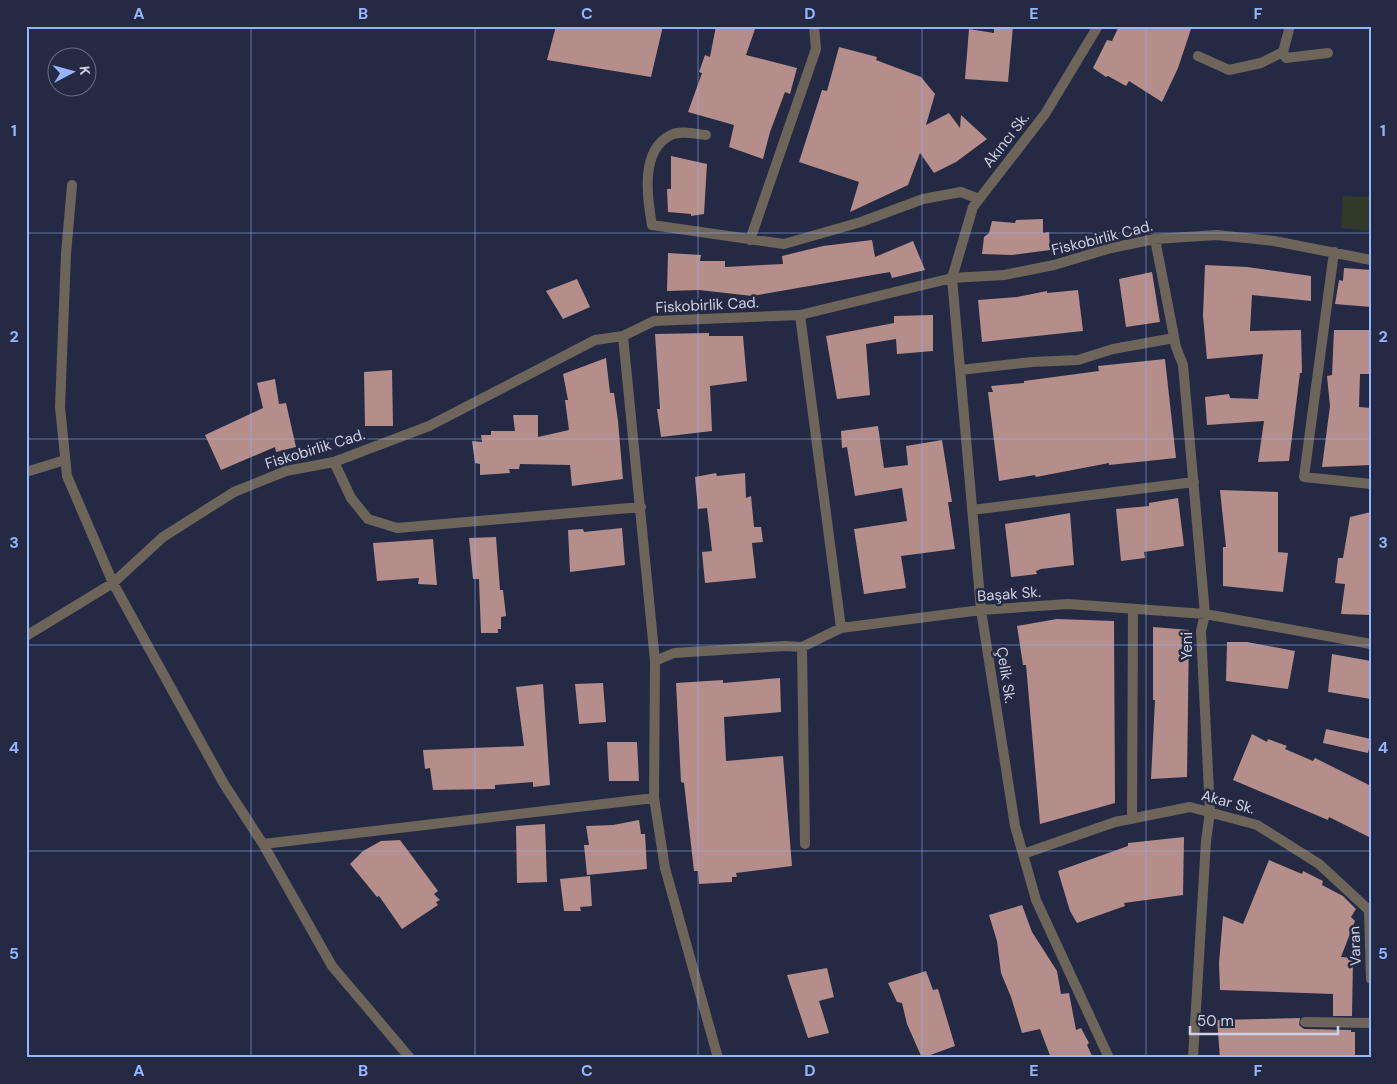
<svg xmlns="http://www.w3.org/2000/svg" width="1397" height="1084" font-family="'DM Sans',sans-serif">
<rect width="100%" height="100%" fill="#252a44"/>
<!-- green -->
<path fill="#313a28" d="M 1343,196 L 1371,197 L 1371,231 L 1341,228 Z"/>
<!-- building -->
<path fill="#b58d8a" d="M 556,26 L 663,26 L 651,77 L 547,60 Z
M 716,26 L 756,26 L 746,55 L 797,68 L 790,94 L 785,92 L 770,132 L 763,159 L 729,147 L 734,125 L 688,112 L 702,73 L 699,72 L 705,55 L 710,57 Z
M 994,26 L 1013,26 L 1008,82 L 965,79 L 969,29 L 994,33 Z
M 1119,26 L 1192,26 L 1178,68 L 1162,102 L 1129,81 L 1126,86 L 1108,76 L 1106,77 L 1093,68 L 1107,40 L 1112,41 Z
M 839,47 L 877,57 L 876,60 L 921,77 L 935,94 L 926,125 L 949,113 L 960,128 L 961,115 L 987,139 L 956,162 L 934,173 L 920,153 L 908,185 L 850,212 L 859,182 L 799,162 L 822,90 L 827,91 Z
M 671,156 L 707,164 L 704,214 L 691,216 L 691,214 L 668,212 L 667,189 L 671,189 Z
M 1043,219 L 1043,233 L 1049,232 L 1050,250 L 1012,255 L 982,254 L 984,237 L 989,233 L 992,221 L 1015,223 L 1016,220 Z
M 872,240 L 875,257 L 913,241 L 925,270 L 892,278 L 890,272 L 752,296 L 699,290 L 667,291 L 668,253 L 701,255 L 700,261 L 725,261 L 725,267 L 783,264 L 782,256 L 823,246 Z
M 1205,265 L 1247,267 L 1311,276 L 1311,301 L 1252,295 L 1250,331 L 1301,330 L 1302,373 L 1300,373 L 1289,461 L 1258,462 L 1264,421 L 1207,425 L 1205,397 L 1229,394 L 1230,398 L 1258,399 L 1263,354 L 1207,359 L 1203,316 Z
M 1344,268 L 1371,270 L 1371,307 L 1335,304 L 1339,280 L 1343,281 Z
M 1152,272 L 1160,322 L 1126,327 L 1119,279 Z
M 577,279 L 590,307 L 563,319 L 546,291 Z
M 1078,290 L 1083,331 L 982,342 L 978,300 L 1017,297 L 1047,291 L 1047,293 Z
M 933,315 L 933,351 L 897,354 L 896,339 L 866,344 L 870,395 L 837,399 L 826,336 L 894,323 L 894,316 Z
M 1334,330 L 1371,330 L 1371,374 L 1360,374 L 1359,407 L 1371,408 L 1371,465 L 1322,467 L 1330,406 L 1327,376 L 1332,375 Z
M 709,333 L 709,336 L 743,336 L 747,381 L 710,386 L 712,431 L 661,437 L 657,409 L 660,409 L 655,334 Z
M 606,358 L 610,393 L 614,393 L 618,421 L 623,479 L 572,486 L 570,465 L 520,464 L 519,469 L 509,469 L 510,473 L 480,475 L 480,464 L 475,463 L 472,441 L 482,442 L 481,435 L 491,435 L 491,431 L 515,431 L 513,415 L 538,415 L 538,437 L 569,430 L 565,400 L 568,400 L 563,374 Z
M 1165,359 L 1176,458 L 1109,465 L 1109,463 L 1036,477 L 1035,475 L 999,481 L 988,392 L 993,392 L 991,386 L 1024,383 L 1024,381 L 1099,371 L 1098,366 Z
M 392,370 L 393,426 L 365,426 L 364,372 Z
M 275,379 L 279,404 L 286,403 L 296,447 L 276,452 L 275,447 L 221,470 L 205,435 L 263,408 L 257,383 Z
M 878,426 L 884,468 L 908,465 L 906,446 L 942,440 L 952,502 L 948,502 L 955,549 L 901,556 L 906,588 L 864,594 L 854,529 L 907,521 L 902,488 L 855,496 L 847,447 L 842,448 L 841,431 Z
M 716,473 L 717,476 L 745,473 L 746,498 L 751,496 L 754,527 L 761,527 L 763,542 L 752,543 L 756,578 L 705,583 L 702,552 L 712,551 L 707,508 L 698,509 L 695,477 Z
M 1220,490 L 1278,492 L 1278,552 L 1288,553 L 1283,592 L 1223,586 L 1223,547 L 1226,547 Z
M 1178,498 L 1184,546 L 1144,552 L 1145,558 L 1121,561 L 1116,509 L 1149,506 L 1149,503 Z
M 1371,512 L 1371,615 L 1341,614 L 1345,584 L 1335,583 L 1338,558 L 1343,558 L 1350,517 Z
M 1070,513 L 1074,565 L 1041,569 L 1036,571 L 1037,574 L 1011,577 L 1005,524 Z
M 622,528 L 625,565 L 570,572 L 568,530 L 583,529 L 584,532 Z
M 496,537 L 500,590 L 503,590 L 506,616 L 501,617 L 501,629 L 498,629 L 498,633 L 481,633 L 479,579 L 473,579 L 469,538 Z
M 433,539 L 437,585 L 418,584 L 419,578 L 377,581 L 373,543 Z
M 1057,619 L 1114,621 L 1115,803 L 1040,824 L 1026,665 L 1023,665 L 1017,626 Z
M 1153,627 L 1189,630 L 1187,777 L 1151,779 L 1155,700 L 1153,700 Z
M 1227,642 L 1247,642 L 1295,651 L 1288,689 L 1226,681 Z
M 1332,654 L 1371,661 L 1371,699 L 1328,692 Z
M 780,678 L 781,712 L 724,717 L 726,761 L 783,756 L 792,866 L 736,873 L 737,877 L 732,877 L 732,882 L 699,884 L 698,871 L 694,871 L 684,783 L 681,782 L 676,683 L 723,680 L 723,683 Z
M 603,683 L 606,722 L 579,724 L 575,684 Z
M 543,684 L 550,785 L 533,787 L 533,782 L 495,785 L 495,789 L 433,790 L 430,768 L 425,769 L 423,750 L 524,746 L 516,687 Z
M 1326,729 L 1371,739 L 1368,753 L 1323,743 Z
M 1252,734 L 1267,742 L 1268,739 L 1287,746 L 1285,749 L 1313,761 L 1315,758 L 1371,786 L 1371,838 L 1329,817 L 1328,820 L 1233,780 Z
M 607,742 L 637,742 L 639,781 L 609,781 Z
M 639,820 L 641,834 L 645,834 L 647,869 L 587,875 L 584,845 L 589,845 L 586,826 L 613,825 Z
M 545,824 L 547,882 L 517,883 L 516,826 Z
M 1184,837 L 1183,895 L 1124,903 L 1125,906 L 1077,923 L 1070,911 L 1058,871 L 1128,846 L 1128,843 Z
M 400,840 L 438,891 L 434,894 L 440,900 L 436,902 L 438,905 L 402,929 L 379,896 L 377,897 L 350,864 L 363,851 L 381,841 Z
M 1269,860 L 1302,874 L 1303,871 L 1323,881 L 1322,885 L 1343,896 L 1356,909 L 1351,917 L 1355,921 L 1341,957 L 1353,958 L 1352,1016 L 1333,1016 L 1333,994 L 1220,990 L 1219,963 L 1223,916 L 1243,924 Z
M 590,876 L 592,906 L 580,907 L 581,911 L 564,911 L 560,879 Z
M 1022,905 L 1032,932 L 1057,971 L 1061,994 L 1069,993 L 1076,1030 L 1081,1028 L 1089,1043 L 1087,1045 L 1093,1058 L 1051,1058 L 1040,1029 L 1022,1033 L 1011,997 L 1001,973 L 997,941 L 989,915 Z
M 827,968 L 834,997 L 819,1001 L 829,1033 L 808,1038 L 787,975 Z
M 926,971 L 933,990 L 938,989 L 955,1046 L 922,1058 L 907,1024 L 902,1003 L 897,1002 L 888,983 Z
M 1300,1018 L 1299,1025 L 1304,1029 L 1351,1030 L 1351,1032 L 1355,1032 L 1355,1058 L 1220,1058 L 1217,1020 Z"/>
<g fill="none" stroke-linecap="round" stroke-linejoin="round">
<!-- minor -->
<path stroke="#6d645a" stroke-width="10" d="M 1098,26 L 1045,114 L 973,207 L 952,278 L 981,610 L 1015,826 L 1036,900 L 1109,1058
M 1290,26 L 1283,52 L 1286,58 L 1328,53
M 1198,56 L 1229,70 L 1261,63 L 1283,52
M 706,135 C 696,134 680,130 671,135 C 640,150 647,197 652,225 L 784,244 L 861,222 L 923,199 L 961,192 L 979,199
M 72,185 L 66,254 L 60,407 L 67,476 L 113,583 L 224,784 L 263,844 L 332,966 L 410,1058
M 1155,239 L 1176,347 L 1183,365 L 1205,614 L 1201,631 L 1210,812 L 1206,841 L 1193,1058
M 750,240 L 816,49 L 814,26
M 1334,252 L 1304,477 L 1371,484
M 800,315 L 841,628
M 623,336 L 655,661 L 654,798 L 665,868 L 718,1058
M 960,370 L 1032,362 L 1078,360 L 1113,349 L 1174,338
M 334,462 L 351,498 L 368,519 L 397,528 L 641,507
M 26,472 L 65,460
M 972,510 L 1194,482
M 26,636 L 113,583 L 163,537 L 234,492 L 286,471 L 334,462 L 429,426 L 595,340 L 623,336 L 654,321 L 800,315 L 952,278 L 1004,275 L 1054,265 L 1111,248 L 1155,239 L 1217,235 L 1274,241 L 1371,260
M 802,647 L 805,844
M 655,661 L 674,653 L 785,646 L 802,647 L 841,628 L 981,610 L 1068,604 L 1205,614 L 1371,644
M 1132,819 L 1133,609
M 263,844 L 654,798
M 1023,854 L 1115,822 L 1190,807 L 1257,825 L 1319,864 L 1371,912
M 1369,912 L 1371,979
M 1305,1022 L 1371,1023"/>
</g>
<!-- grid -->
<path fill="none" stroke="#95b6fd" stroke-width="1" stroke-opacity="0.55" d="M 251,26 L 251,1058M 475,26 L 475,1058M 698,26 L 698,1058M 922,26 L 922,1058M 1146,26 L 1146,1058M 26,233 L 1371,233M 26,439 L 1371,439M 26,645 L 1371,645M 26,851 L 1371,851"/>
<g text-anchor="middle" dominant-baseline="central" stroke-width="5" stroke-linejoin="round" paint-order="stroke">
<!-- street labels -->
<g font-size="15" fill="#cdd1e3" stroke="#252a44">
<text transform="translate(1006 140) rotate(-52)">Akıncı Sk.</text>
<text transform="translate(1102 238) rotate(-14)">Fiskobirlik Cad.</text>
<text transform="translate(707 305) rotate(-3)">Fiskobirlik Cad.</text>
<text transform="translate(315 449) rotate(-17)">Fiskobirlik Cad.</text>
<text transform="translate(1009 594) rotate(-4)">Başak Sk.</text>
<text transform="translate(1187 646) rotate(-90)">Yeni</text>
<text transform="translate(1006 675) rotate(81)">Çelik Sk.</text>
<text transform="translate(1228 802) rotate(15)">Akar Sk.</text>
<text transform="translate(1355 946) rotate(-92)">Varan</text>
</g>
</g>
<!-- border -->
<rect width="1397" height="1084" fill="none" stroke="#252a44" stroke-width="55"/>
<!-- north arrow -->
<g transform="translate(72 72) rotate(84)"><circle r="24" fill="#252a44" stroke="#686d84"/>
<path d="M0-4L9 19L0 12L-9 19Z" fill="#95b6fd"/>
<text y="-8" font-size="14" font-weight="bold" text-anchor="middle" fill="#cdd1e3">K</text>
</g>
<!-- scale -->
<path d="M1190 1026v8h148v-8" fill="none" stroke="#cdd1e3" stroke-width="2.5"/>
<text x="1197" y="1026" font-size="15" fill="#cdd1e3" stroke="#252a44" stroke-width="4" paint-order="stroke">50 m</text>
<rect x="28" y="28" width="1342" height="1028" fill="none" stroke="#95b6fd" stroke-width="2"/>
<g font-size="16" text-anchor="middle" font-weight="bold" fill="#95b6fd">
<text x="139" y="19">A</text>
<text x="363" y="19">B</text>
<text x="587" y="19">C</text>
<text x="810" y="19">D</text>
<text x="1034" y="19">E</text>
<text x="1258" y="19">F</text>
<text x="14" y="136">1</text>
<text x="1383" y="136">1</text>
<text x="14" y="342">2</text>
<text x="1383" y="342">2</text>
<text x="14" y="548">3</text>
<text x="1383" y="548">3</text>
<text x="14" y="753">4</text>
<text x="1383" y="753">4</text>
<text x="14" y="959">5</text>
<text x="1383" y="959">5</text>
<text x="139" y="1076">A</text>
<text x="363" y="1076">B</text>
<text x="587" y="1076">C</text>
<text x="810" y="1076">D</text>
<text x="1034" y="1076">E</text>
<text x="1258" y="1076">F</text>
</g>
</svg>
